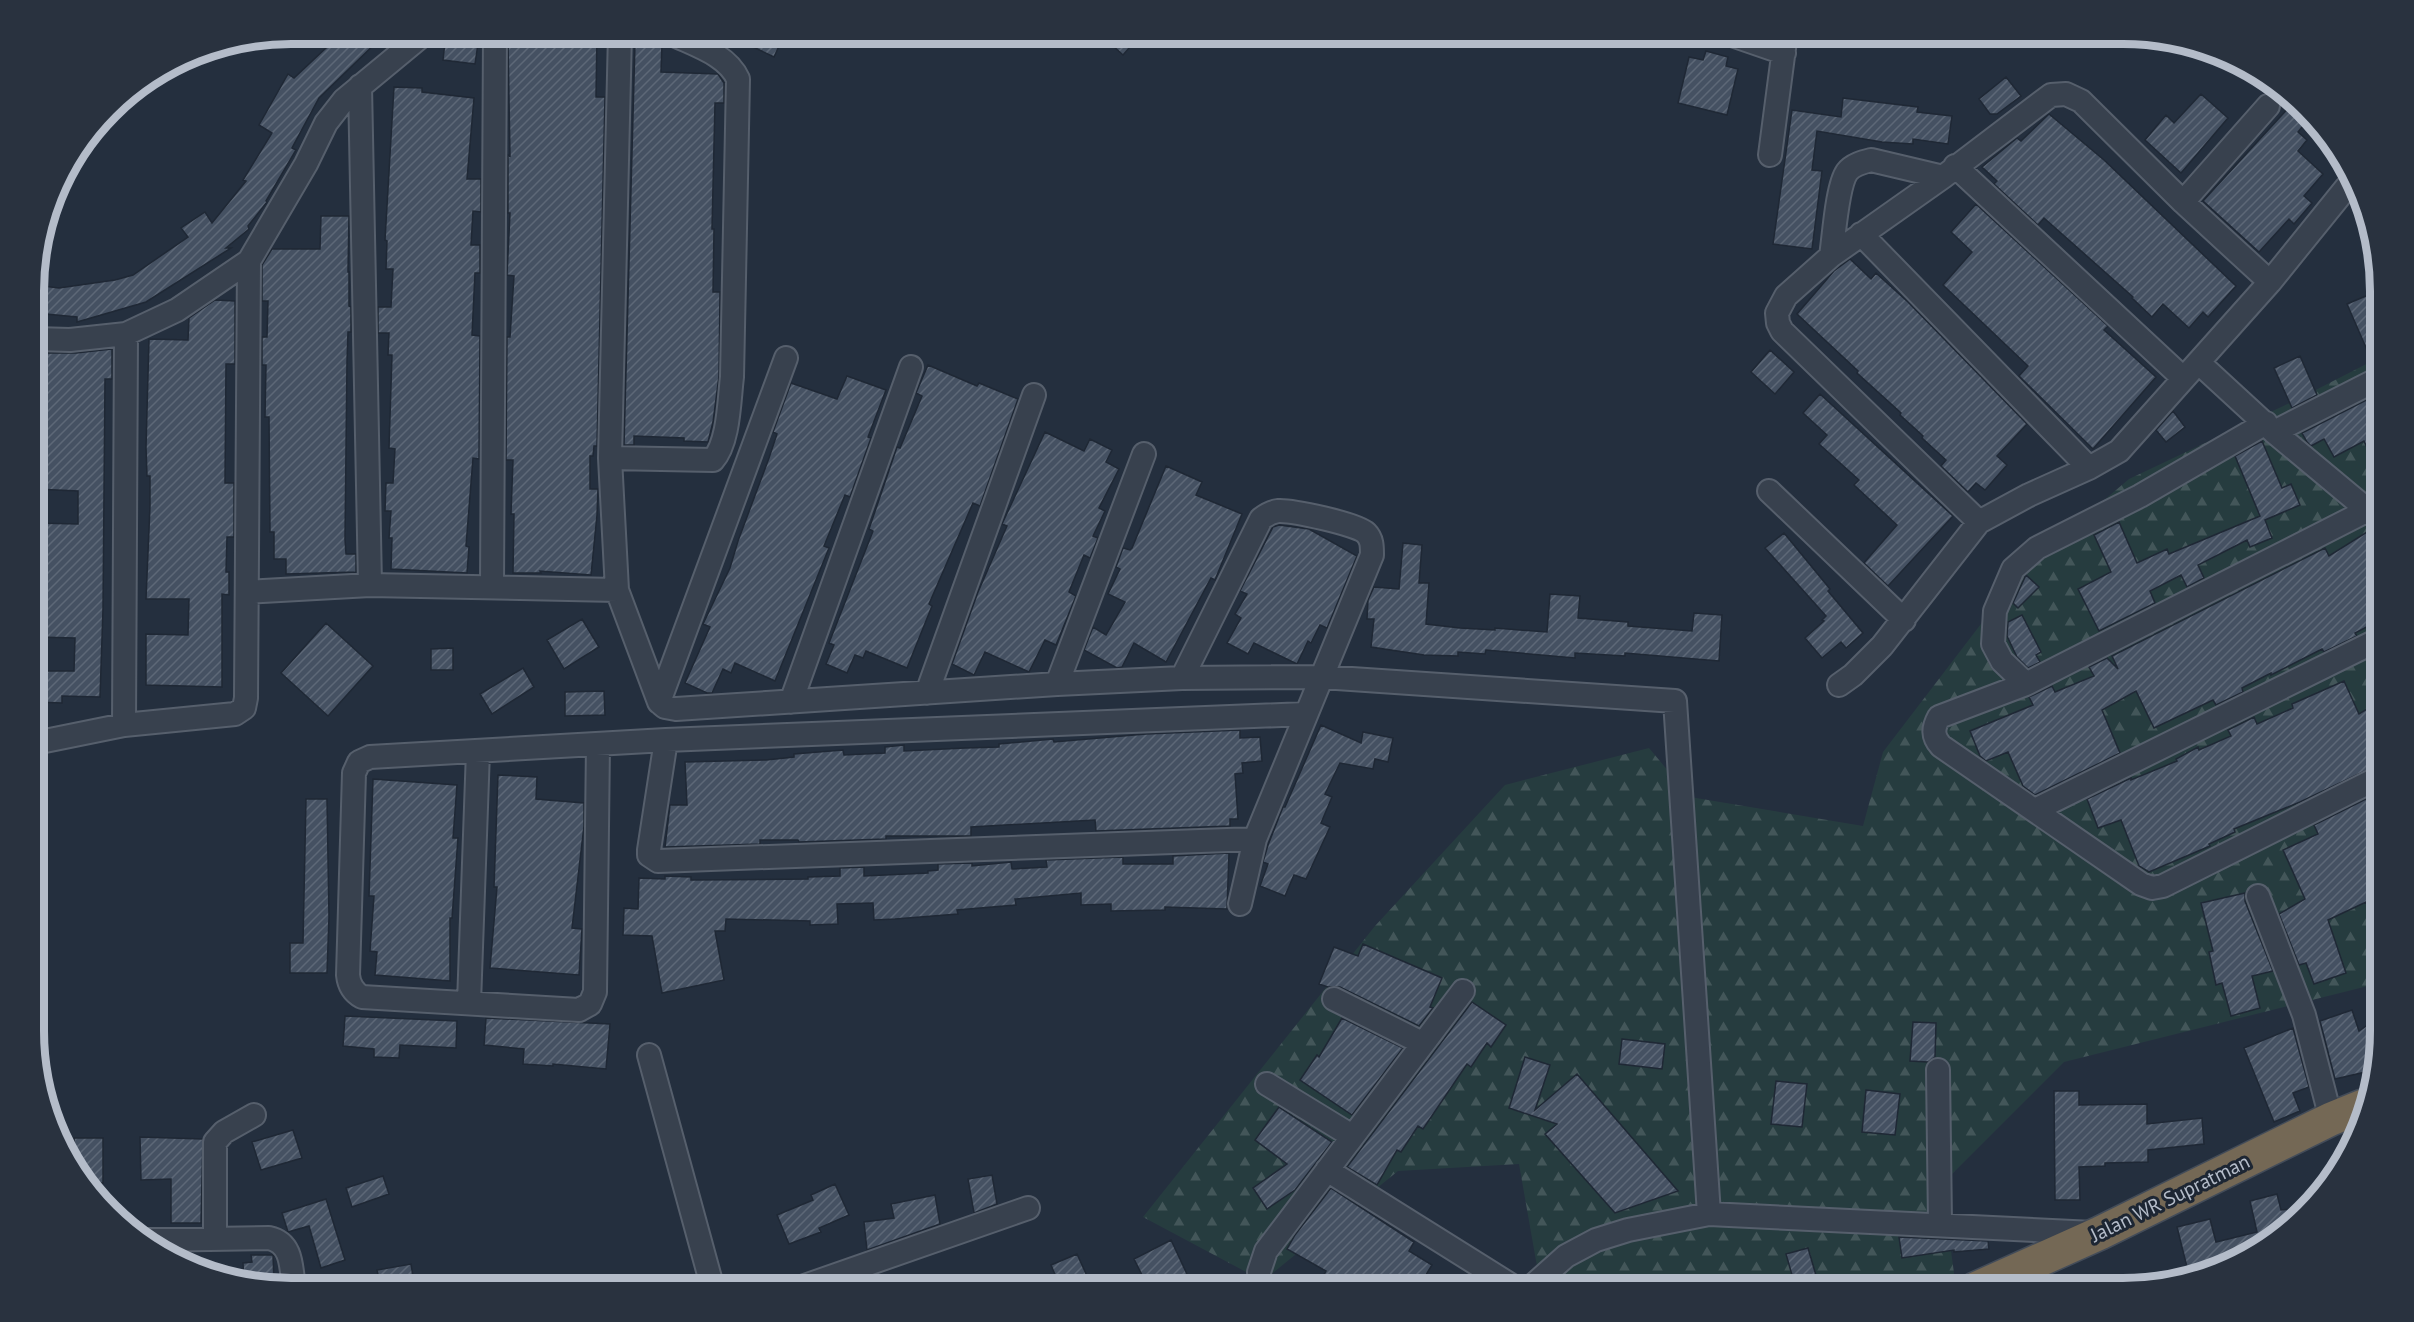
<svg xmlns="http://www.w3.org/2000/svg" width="2414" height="1322" font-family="'PT Sans',sans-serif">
<defs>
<pattern id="forest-firs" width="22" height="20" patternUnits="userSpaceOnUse" patternTransform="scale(1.5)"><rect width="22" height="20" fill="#263c3f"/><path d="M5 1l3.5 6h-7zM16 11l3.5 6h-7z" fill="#435659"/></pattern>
<pattern id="building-hatch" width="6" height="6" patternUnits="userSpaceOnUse" patternTransform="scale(1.5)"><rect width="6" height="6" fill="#455162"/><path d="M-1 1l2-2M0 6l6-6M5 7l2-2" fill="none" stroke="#5d6877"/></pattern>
</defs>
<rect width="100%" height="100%" fill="#242f3e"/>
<!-- forest -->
<path fill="url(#forest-firs)" d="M 2380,357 L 2380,983 L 2064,1062 L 1942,1184 L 1956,1288 L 1541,1289 L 1519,1164 L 1398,1171 L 1263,1281 L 1143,1217 L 1375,926 L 1505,785 L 1649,748 L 1690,797 L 1863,826 L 1883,752 L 2023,569 L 2129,479 L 2300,398 Z"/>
<!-- building -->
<path fill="url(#building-hatch)" stroke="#1f2835" stroke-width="1.5" d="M 342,33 L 386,33 L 319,98 L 292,148 L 296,150 L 266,201 L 267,202 L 248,226 L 249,229 L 226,248 L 231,248 L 146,302 L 77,322 L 77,317 L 35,313 L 35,285 L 59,288 L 115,280 L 133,275 L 188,237 L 181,228 L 205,212 L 212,223 L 246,181 L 243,180 L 272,133 L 259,125 L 288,74 L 294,78 Z
M 446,33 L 479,37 L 475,64 L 443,60 Z
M 563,33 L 597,33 L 596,97 L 605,97 L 597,446 L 594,446 L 593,456 L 590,456 L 590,489 L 598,489 L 597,515 L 591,575 L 540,571 L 541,573 L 513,573 L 514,514 L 511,514 L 513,460 L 506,460 L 507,337 L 510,337 L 514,276 L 507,275 L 510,213 L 508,213 L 508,155 L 510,156 L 508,42 L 562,41 Z
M 724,33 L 785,33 L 774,57 Z
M 1099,33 L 1142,33 L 1123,55 Z
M 635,43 L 662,44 L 661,72 L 718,74 L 724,83 L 724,103 L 715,103 L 712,229 L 714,229 L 713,292 L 720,292 L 719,376 L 713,422 L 708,442 L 684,441 L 684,438 L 634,436 L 634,445 L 624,445 Z
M 1706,51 L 1728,57 L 1726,66 L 1738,69 L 1727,115 L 1678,103 L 1689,57 L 1703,60 Z
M 2006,77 L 2021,96 L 1997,114 L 1990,114 L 1979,99 Z
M 394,87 L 422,88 L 422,92 L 474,98 L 467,179 L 481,179 L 481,212 L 473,211 L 471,245 L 480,245 L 480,273 L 475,273 L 472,335 L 480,336 L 479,459 L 473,458 L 466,546 L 469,547 L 467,573 L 391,569 L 392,538 L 389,538 L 391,511 L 385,511 L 386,483 L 393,483 L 395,449 L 389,448 L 392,355 L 388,355 L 389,333 L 378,333 L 378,307 L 391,307 L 393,269 L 386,269 L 387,241 L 385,240 Z
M 2201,94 L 2228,118 L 2181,173 L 2145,140 L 2166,115 L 2174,123 Z
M 1843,98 L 1918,107 L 1917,112 L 1952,116 L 1948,144 L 1913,139 L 1913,144 L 1882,142 L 1817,131 L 1812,170 L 1822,171 L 1812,249 L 1773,244 L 1792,110 L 1841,117 Z
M 2291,105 L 2308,120 L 2298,132 L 2307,140 L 2298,151 L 2323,174 L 2304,196 L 2312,203 L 2294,224 L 2289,219 L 2259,252 L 2203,201 Z
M 2049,114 L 2104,160 L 2236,286 L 2208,317 L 2203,312 L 2189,328 L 2163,304 L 2152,317 L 2132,298 L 2133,297 L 2044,218 L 2038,225 L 1994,184 L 1997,181 L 1982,167 L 2017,138 L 2021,141 Z
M 1976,204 L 2108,326 L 2104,330 L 2156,377 L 2093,449 L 2019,376 L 2028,366 L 1943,285 L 1972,252 L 1951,232 Z
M 321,216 L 349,216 L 348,272 L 349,272 L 349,306 L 351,307 L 351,332 L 348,332 L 347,362 L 345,539 L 346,554 L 356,554 L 356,572 L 286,574 L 286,559 L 274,559 L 274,532 L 270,532 L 269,417 L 265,417 L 266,365 L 262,365 L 262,337 L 267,337 L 268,301 L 262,301 L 262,265 L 272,249 L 320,249 Z
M 1850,259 L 1871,279 L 1876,273 L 1908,302 L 2027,424 L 1997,456 L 2007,465 L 1985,490 L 1976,483 L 1968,492 L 1941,466 L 1946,460 L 1922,438 L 1923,436 L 1900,415 L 1901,413 L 1857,373 L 1858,371 L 1797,314 L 1834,271 Z
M 2380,290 L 2380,365 L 2374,366 L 2347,304 Z
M 215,300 L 235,301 L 235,364 L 226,364 L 225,483 L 234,483 L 234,537 L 227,537 L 226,572 L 229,572 L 229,595 L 222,594 L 222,687 L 146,685 L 146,634 L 188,635 L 189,599 L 146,599 L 150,506 L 150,476 L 147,476 L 146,447 L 149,339 L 188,340 L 189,318 Z
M 112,349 L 112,379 L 105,379 L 103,609 L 100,697 L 62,696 L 62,703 L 35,702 L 35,671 L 74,671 L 75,638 L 35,637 L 35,523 L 78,524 L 78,491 L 35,489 L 35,353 L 76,353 Z
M 1770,350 L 1794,372 L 1775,394 L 1751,372 Z
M 2300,356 L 2317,395 L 2292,408 L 2274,368 Z
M 928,365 L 977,386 L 979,383 L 1018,399 L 980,506 L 973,503 L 929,604 L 932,606 L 907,668 L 866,651 L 863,658 L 855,655 L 847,673 L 826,664 L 834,645 L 829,643 L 873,531 L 869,529 L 897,447 L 900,448 L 922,396 L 916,393 Z
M 847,376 L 886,390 L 868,437 L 871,438 L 850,497 L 845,495 L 824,546 L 829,548 L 775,681 L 735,663 L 731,673 L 723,669 L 712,693 L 707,693 L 685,683 L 710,627 L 703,624 L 730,568 L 738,541 L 769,458 L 777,434 L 773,432 L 791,383 L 837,399 Z
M 2380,393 L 2380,477 L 2364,441 L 2334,457 L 2324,439 L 2311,446 L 2307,442 L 2302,433 Z
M 1820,394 L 1953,516 L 1888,586 L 1864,563 L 1897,525 L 1854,485 L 1859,480 L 1819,444 L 1827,435 L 1803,413 Z
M 2173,411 L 2185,427 L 2166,442 L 2156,430 Z
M 1045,432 L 1084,451 L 1090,439 L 1112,450 L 1106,462 L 1119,469 L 1099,508 L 1105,511 L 1093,536 L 1098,538 L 1090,558 L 1084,555 L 1069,592 L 1076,596 L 1056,645 L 1045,640 L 1029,672 L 985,652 L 974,675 L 952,664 L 978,592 L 1007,526 L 1002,524 Z
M 2262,441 L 2282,488 L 2291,484 L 2300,505 L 2265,520 L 2272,538 L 2250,547 L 2247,540 L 2198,565 L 2204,578 L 2187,587 L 2181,575 L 2150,591 L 2155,603 L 2099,631 L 2078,589 L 2111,572 L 2094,535 L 2119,522 L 2137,563 L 2167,549 L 2169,554 L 2260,516 L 2235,456 Z
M 1166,466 L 1202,482 L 1196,495 L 1242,514 L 1215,580 L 1211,578 L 1166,662 L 1134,643 L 1122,667 L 1117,668 L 1084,650 L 1093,627 L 1106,635 L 1125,602 L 1108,594 L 1120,569 L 1116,567 L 1123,548 L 1130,550 L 1132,548 Z
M 1279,525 L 1309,529 L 1357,556 L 1327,628 L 1320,625 L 1311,643 L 1308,641 L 1297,664 L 1254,643 L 1248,654 L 1227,643 L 1241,618 L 1235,614 L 1247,594 L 1240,591 L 1273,527 Z
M 2367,532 L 2372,540 L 2380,535 L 2380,620 L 2355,633 L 2357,636 L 2324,652 L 2322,649 L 2271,675 L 2271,673 L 2242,688 L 2243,692 L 2216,705 L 2213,700 L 2154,728 L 2136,691 L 2102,710 L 2120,753 L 2035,795 L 2023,786 L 2008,752 L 1986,761 L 1980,756 L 1970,731 L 2033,705 L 2029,697 L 2052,686 L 2055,692 L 2094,676 L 2089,667 L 2107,658 L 2118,669 L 2112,656 L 2325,548 L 2329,556 Z
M 1784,533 L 1830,589 L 1828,591 L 1863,633 L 1846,648 L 1841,642 L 1822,658 L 1805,638 L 1824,621 L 1822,620 L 1826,616 L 1765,548 Z
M 1403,543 L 1422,545 L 1419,583 L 1429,583 L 1426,624 L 1460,628 L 1495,630 L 1495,628 L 1547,632 L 1550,594 L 1580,596 L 1578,618 L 1628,622 L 1628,626 L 1692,631 L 1694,613 L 1722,615 L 1719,661 L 1625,653 L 1625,656 L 1575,653 L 1575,658 L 1486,650 L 1485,654 L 1458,652 L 1458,656 L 1424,655 L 1371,647 L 1374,619 L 1367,619 L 1368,600 L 1374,587 L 1399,589 Z
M 2026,575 L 2039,587 L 2018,608 L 2013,603 Z
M 2022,615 L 2041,652 L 2036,655 L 2040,662 L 2028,668 L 2017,657 L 2007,636 L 2008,622 Z
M 582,619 L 599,647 L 564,669 L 547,640 Z
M 326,623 L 373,666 L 328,716 L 281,673 Z
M 453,648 L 453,670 L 431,670 L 431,649 Z
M 523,668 L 534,687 L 492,714 L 480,694 Z
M 2344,681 L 2359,714 L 2380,701 L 2380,764 L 2300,802 L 2234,829 L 2235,832 L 2209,844 L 2210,846 L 2149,872 L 2139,866 L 2121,820 L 2098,828 L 2087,799 L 2131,778 L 2131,780 L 2177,761 L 2176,759 L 2198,747 L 2199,750 L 2231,736 L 2228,730 L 2254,717 L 2257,724 L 2293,708 L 2292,704 Z
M 604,691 L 605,715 L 565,716 L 565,692 Z
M 1321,725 L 1361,743 L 1363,732 L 1393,738 L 1388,762 L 1375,759 L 1373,769 L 1340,763 L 1325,794 L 1332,797 L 1321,823 L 1330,827 L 1306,879 L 1294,875 L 1285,896 L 1260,886 L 1268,864 L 1263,862 L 1268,845 L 1283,807 L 1285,807 Z
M 1240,730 L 1240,738 L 1260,737 L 1262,761 L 1242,763 L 1243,773 L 1235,774 L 1238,819 L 1230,819 L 1230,826 L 1096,831 L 1095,820 L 971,827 L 971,836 L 886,836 L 886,839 L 799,842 L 798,840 L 760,840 L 760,844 L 665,847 L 670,805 L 687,805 L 685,762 L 766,760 L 794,757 L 794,754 L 843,750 L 844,755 L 885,753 L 885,747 L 904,745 L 904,751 L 965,748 L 999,747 L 999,744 L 1053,739 L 1054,742 L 1146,734 Z
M 498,775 L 537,777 L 536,799 L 584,803 L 584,826 L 572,928 L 582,929 L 579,975 L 490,968 L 497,887 L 494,887 Z
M 373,779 L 457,785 L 453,838 L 458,838 L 452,918 L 450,918 L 450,981 L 375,975 L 377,952 L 370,951 L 374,896 L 369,896 Z
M 2380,792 L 2380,932 L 2366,902 L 2328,920 L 2346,973 L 2314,984 L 2306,963 L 2299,965 L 2279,914 L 2305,899 L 2283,850 L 2318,834 L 2314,825 Z
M 306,799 L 327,799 L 329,917 L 327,973 L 290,973 L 290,943 L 303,943 Z
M 1229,853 L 1227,909 L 1165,907 L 1165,910 L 1111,911 L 1111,904 L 1081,905 L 1081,893 L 1015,899 L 1016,905 L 957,910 L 958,914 L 895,919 L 874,920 L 873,903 L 837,904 L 838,924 L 810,925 L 810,921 L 726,919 L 725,931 L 715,931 L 724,980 L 662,993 L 652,936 L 623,935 L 624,908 L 638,909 L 639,878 L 665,879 L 665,876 L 691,877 L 691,880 L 808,879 L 808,877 L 840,876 L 840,868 L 864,867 L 864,876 L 928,873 L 928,871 L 938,870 L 938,864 L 972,863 L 972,866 L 1011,862 L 1012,869 L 1047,867 L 1046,860 L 1123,857 L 1123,864 L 1173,864 L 1173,856 Z
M 2245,893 L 2245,901 L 2273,971 L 2252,976 L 2260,1008 L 2231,1016 L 2222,983 L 2216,985 L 2209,952 L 2213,951 L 2201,903 Z
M 1363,944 L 1442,978 L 1430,1007 L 1433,1008 L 1419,1026 L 1340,987 L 1328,987 L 1319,984 L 1334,947 L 1358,956 Z
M 1472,1002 L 1506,1025 L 1491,1047 L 1487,1043 L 1471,1067 L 1467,1064 L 1423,1129 L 1418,1126 L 1401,1152 L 1397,1150 L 1377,1185 L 1347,1167 Z
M 2352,1010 L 2359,1031 L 2380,1016 L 2380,1048 L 2374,1070 L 2335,1079 L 2320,1021 Z
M 345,1016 L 457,1021 L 456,1048 L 400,1045 L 399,1058 L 374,1057 L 374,1049 L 343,1046 Z
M 486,1018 L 610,1024 L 606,1069 L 553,1064 L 553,1066 L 523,1064 L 524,1049 L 484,1045 Z
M 1342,1018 L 1403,1048 L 1352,1115 L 1300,1080 L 1317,1055 L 1319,1057 Z
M 1913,1022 L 1936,1023 L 1935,1057 L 1928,1062 L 1910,1061 Z
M 2293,1028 L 2309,1087 L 2293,1093 L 2300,1111 L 2274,1122 L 2244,1048 Z
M 1622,1039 L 1665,1044 L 1662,1069 L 1619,1064 Z
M 1525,1057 L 1550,1065 L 1535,1110 L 1577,1074 L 1678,1191 L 1615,1213 L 1545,1134 L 1557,1124 L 1509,1108 Z
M 1776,1081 L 1807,1084 L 1802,1127 L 1771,1124 Z
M 1866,1090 L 1900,1094 L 1895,1135 L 1862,1132 Z
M 2054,1091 L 2079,1091 L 2079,1105 L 2147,1104 L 2147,1124 L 2202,1118 L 2204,1144 L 2148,1150 L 2148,1162 L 2105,1163 L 2105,1166 L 2079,1167 L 2080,1200 L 2055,1200 Z
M 1279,1107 L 1332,1142 L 1295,1190 L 1267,1209 L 1253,1188 L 1287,1164 L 1255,1140 Z
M 293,1130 L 302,1158 L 261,1170 L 252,1142 Z
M 140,1137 L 203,1139 L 201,1223 L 171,1223 L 171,1179 L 141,1180 Z
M 74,1138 L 103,1138 L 103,1183 L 86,1183 L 76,1174 Z
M 992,1175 L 997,1204 L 974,1213 L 968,1179 Z
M 383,1176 L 389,1194 L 352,1207 L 346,1188 Z
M 835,1184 L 849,1215 L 819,1228 L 821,1232 L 789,1244 L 777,1215 L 813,1200 L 811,1195 Z
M 1331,1188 L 1414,1242 L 1409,1251 L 1432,1265 L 1417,1289 L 1316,1289 L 1326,1271 L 1287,1249 L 1295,1235 Z
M 2277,1194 L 2281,1210 L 2302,1208 L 2266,1246 L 2206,1275 L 2190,1279 L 2177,1227 L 2210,1219 L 2216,1242 L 2257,1232 L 2250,1201 Z
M 935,1195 L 940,1224 L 867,1250 L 864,1222 L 894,1218 L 891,1204 Z
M 326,1199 L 345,1260 L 321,1268 L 309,1226 L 288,1232 L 282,1213 Z
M 1899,1237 L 1988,1241 L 1989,1249 L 1954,1252 L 1954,1250 L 1902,1258 Z
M 1171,1240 L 1194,1289 L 1149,1289 L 1134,1259 Z
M 1808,1248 L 1820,1289 L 1796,1289 L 1786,1254 Z
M 1077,1254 L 1093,1289 L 1061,1289 L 1051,1265 Z
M 251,1255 L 273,1255 L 274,1282 L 264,1286 L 244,1283 L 243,1263 L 252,1262 Z
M 411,1264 L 415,1289 L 381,1289 L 377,1270 Z"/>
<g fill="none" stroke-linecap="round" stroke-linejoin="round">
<defs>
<path id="street" d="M 620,33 L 610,458 L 617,590 L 659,702 L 665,707 L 676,709 L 1057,684 L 1182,678 L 1322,677 L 1675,701 L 1709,1214
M 1726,33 L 1784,53
M 360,86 L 370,585
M 1770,155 L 1786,33
M 1955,166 L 2183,378
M 2183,202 L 2268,106
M 1861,234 L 2089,468
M 1831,256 C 1834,237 1837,186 1847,172 C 1852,165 1863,162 1871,160 L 1943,177
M 35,339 L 70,340 L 126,334 L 177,310 L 249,261 L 306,164 L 326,123 L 344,100 L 425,33
M 2199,363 L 2274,432 L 2376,517
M 2274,432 L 2380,378
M 610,458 L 713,460 C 729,442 729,401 732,377 L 738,79 C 727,54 694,45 670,33
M 1769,491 L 1904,620
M 2380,504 L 2026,684 L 1939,717 C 1933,728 1932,736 1941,746 L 2141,884 L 2152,888 L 2163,886 L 2380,777
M 1979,522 L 1782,331 L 1778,323 L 1777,313 L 1786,296 L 1831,256 L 1943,177 L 2051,95 L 2066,94 L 2081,101 L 2183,202 L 2270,282
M 492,587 L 495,33
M 247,592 L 370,585 L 617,590
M 1182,678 L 1261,519 C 1266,515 1271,512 1278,511 C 1291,510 1357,524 1366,533 C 1372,539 1372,546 1372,555 L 1255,839 L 1240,904
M 1057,684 L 1144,454
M 2026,684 L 2002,661 L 1993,644 L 1995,611 L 2013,569 L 2037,548 L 2140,496 L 2266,423
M 1839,685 L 1853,675 L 1882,646 L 1979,522 L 2029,495 L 2089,468 L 2119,451 L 2270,282 L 2346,188
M 927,693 L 1034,395
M 659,702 L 786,358
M 791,702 L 911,367
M 124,725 L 126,334
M 35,743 L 124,725 L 235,714 L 244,708 L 246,698 L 249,261
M 598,744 L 595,992 L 590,1004 L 579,1010 L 362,997 C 353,992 349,985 348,975 L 354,773 L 359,762 L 370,757 L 666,740
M 2035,810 L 2380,639
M 1255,839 L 658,861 L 649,855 L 649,850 L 666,740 L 1305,714
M 2258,896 L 2304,1015 L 2331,1119
M 1334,999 L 1422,1043
M 469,1003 L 478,751
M 649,1055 L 713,1289
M 1938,1070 L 1940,1224
M 1267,1084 L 1352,1136
M 1327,1170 L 1517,1289
M 215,1239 L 215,1142 L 224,1132 L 254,1115
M 147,1240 L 269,1238 C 293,1243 291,1268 294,1289
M 796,1289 L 1028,1208
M 1260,1289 L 1259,1272 L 1266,1251 L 1463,991
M 1529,1289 L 1566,1256 L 1596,1240 L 1628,1230 L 1709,1214 L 2093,1233"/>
<path id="highway" d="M 1975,1289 L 2100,1233 L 2331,1119 L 2363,1106"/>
</defs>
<!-- street casing -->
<use href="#street" stroke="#565f6c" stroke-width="26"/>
<!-- highway casing -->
<use href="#highway" stroke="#434c59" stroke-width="36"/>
<!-- street -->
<use href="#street" stroke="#38414e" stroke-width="22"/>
<!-- highway -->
<use href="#highway" stroke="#746855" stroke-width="33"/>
</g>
<g text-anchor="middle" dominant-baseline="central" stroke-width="6" stroke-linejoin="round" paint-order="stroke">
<!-- street labels -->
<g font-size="20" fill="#b4bcc9" stroke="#1d2633">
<text transform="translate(2170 1198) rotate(-26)">Jalan WR Supratman</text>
</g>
</g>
<!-- crop -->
<path d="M0 0H2414V1322H0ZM291 44H2123A247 247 0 0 1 2370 291V1031A247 247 0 0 1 2123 1278H291A247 247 0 0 1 44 1031V291A247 247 0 0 1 291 44Z" fill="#29323f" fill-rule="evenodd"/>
<path fill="none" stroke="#b4bcc9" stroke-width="8" d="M291 44H2123A247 247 0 0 1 2370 291V1031A247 247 0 0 1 2123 1278H291A247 247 0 0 1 44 1031V291A247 247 0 0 1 291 44Z"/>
</svg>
